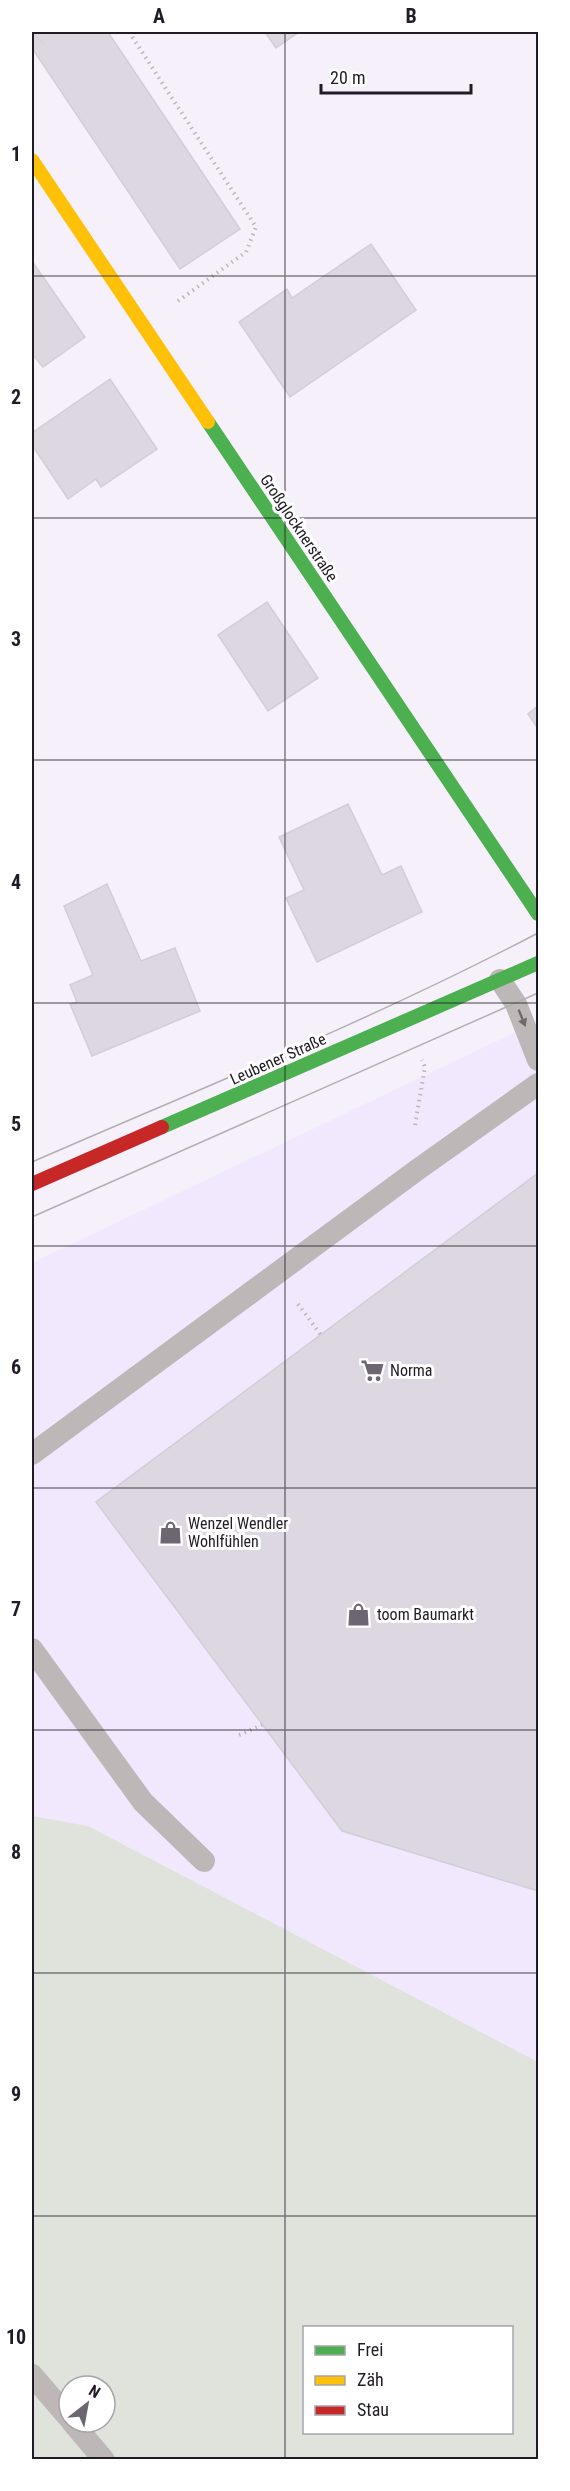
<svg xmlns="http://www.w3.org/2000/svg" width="570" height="2491" font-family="'Roboto Condensed',sans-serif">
<rect width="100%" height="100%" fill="#f5f0fa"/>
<!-- built -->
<path fill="#f2e8fd" d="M 538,1019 L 538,2062 L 88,1826 L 32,1816 L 32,1263 L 526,1027 Z"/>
<!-- green -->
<path fill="#e0e2dc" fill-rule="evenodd" d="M 32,1816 L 88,1826 L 538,2062 L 538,2459 L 32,2459 ZM 304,2328 L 512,2328 L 512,2432 L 304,2432 ZM 69,2386 L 105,2386 L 105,2422 L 69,2422 Z"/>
<!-- building -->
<path fill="#dcd7e1" stroke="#d2cdd7" stroke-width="1.5" d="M 32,32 L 108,32 L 240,229 L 180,269 L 32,48 Z
M 265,32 L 299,32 L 276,48 Z
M 371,244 L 416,310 L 290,397 L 239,322 L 287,289 L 292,298 Z
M 34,264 L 85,337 L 43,367 L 34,356 L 32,358 L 32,266 Z
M 110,379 L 157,449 L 101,487 L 96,479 L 68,499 L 32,445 L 32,433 Z
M 267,602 L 318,678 L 268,711 L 218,635 Z
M 538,706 L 538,729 L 528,714 Z
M 348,804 L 382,875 L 401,866 L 422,912 L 317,962 L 286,898 L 304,890 L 279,837 Z
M 107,884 L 141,961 L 175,948 L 200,1011 L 92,1056 L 70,1004 L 77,1002 L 70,985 L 93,975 L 64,906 Z
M 538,1173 L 538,1891 L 342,1831 L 96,1502 Z"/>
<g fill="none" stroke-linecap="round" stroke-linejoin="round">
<!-- street-tunnel -->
<path stroke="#d5d0da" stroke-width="33" stroke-dasharray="33 16" stroke-linecap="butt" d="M 32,33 L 33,32"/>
<!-- path -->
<path stroke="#bbb8b9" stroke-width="4" stroke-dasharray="1.5 4.5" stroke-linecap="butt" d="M 129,32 L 256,227 L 246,252 L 178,301
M 415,1125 L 425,1067 L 422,1060
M 298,1304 L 321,1335
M 239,1735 L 262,1725"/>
<!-- lane -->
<path stroke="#bdb8b7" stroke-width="22" d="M 500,980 L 516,1004 L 538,1060
M 32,1454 L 417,1170 L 538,1084
M 32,1649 L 143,1802 L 204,1861
M 32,2375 L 69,2418
M 72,2422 L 104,2460"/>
<!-- fast -->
<path stroke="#4caf50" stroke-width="14" d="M 208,422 L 538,914
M 162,1127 L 538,963"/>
<!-- slow -->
<path stroke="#ffc107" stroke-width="14" d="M 32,160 L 208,422"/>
<!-- jam -->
<path stroke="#c62828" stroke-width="14" d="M 32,1184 L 162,1127"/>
<!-- tram -->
<path stroke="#b2afb1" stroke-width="1.5" d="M 32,1162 C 202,1088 374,1019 538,933
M 32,1217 L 538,993"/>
</g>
<!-- one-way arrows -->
<defs><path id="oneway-solid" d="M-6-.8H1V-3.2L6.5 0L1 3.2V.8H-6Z" transform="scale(1.5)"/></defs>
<use fill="#6f6a6e" href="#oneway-solid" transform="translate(522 1018) rotate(68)"/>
<!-- grid -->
<path fill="none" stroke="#211b26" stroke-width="1.5" stroke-opacity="0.55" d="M 285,32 L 285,2460M 32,276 L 538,276M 32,518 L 538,518M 32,760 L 538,760M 32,1003 L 538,1003M 32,1246 L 538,1246M 32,1488 L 538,1488M 32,1730 L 538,1730M 32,1973 L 538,1973M 32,2216 L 538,2216"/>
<!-- icons -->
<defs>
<symbol id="supermarket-bare" viewBox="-9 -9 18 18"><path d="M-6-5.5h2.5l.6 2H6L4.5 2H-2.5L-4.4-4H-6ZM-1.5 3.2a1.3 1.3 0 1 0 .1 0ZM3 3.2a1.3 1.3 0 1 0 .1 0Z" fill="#6b6670" stroke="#fff" stroke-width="2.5" paint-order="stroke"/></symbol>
<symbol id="shop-bare" viewBox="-9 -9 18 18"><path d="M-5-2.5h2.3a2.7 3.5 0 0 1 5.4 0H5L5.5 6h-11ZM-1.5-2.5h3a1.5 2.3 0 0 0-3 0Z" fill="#6b6670" stroke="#fff" stroke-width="2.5" paint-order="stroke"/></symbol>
</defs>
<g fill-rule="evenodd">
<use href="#supermarket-bare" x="356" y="1354" width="33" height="33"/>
<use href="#shop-bare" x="154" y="1516" width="33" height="33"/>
<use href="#shop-bare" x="342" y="1598" width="33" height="33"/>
</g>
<g text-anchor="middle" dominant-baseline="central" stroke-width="6" stroke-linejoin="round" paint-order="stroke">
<!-- street labels -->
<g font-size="16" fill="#211b26" stroke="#fff">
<text transform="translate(299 528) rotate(56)">Großglocknerstraße</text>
<text transform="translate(278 1059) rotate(-24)">Leubener Straße</text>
</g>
<!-- poi labels -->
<g font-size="16" fill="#211b26" stroke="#fff" text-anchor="start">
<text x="390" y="1370">Norma</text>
<text x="188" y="1523">Wenzel Wendler<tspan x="188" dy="18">Wohlfühlen</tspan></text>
<text x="377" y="1614">toom Baumarkt</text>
</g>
</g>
<!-- border -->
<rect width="570" height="2491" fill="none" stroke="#ffffff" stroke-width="66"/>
<!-- legend -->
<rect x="303" y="2326" width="210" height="108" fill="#ffffff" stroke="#a6a4a8" stroke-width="1.5"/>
<rect x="315" y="2346" width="30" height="9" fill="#4caf50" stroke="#a6a4a8" stroke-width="1.5"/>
<text x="357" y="2356" font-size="18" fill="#211b26">Frei</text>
<rect x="315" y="2376" width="30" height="9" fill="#ffc107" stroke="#a6a4a8" stroke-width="1.5"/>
<text x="357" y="2386" font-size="18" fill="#211b26">Zäh</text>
<rect x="315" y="2406" width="30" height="9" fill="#c62828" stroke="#a6a4a8" stroke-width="1.5"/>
<text x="357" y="2416" font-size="18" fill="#211b26">Stau</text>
<!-- north arrow -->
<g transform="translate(87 2404) rotate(31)"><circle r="28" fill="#ffffff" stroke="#a6a4a8" stroke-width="1.5"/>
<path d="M0-4.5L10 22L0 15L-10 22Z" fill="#6b6670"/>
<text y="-9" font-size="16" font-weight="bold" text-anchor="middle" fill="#211b26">N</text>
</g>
<!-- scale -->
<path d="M321 84v9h150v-9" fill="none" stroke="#211b26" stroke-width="3"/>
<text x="330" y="84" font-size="18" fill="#211b26" stroke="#ffffff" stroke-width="4.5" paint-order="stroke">20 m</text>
<rect x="33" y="33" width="504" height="2425" fill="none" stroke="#211b26" stroke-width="2"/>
<g font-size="20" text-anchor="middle" font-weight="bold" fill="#211b26">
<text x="159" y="23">A</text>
<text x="411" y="23">B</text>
<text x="16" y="161">1</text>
<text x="16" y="404">2</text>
<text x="16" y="646">3</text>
<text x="16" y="889">4</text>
<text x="16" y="1131">5</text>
<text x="16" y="1374">6</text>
<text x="16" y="1616">7</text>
<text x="16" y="1859">8</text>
<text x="16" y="2101">9</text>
<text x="16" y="2344">10</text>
</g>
</svg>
